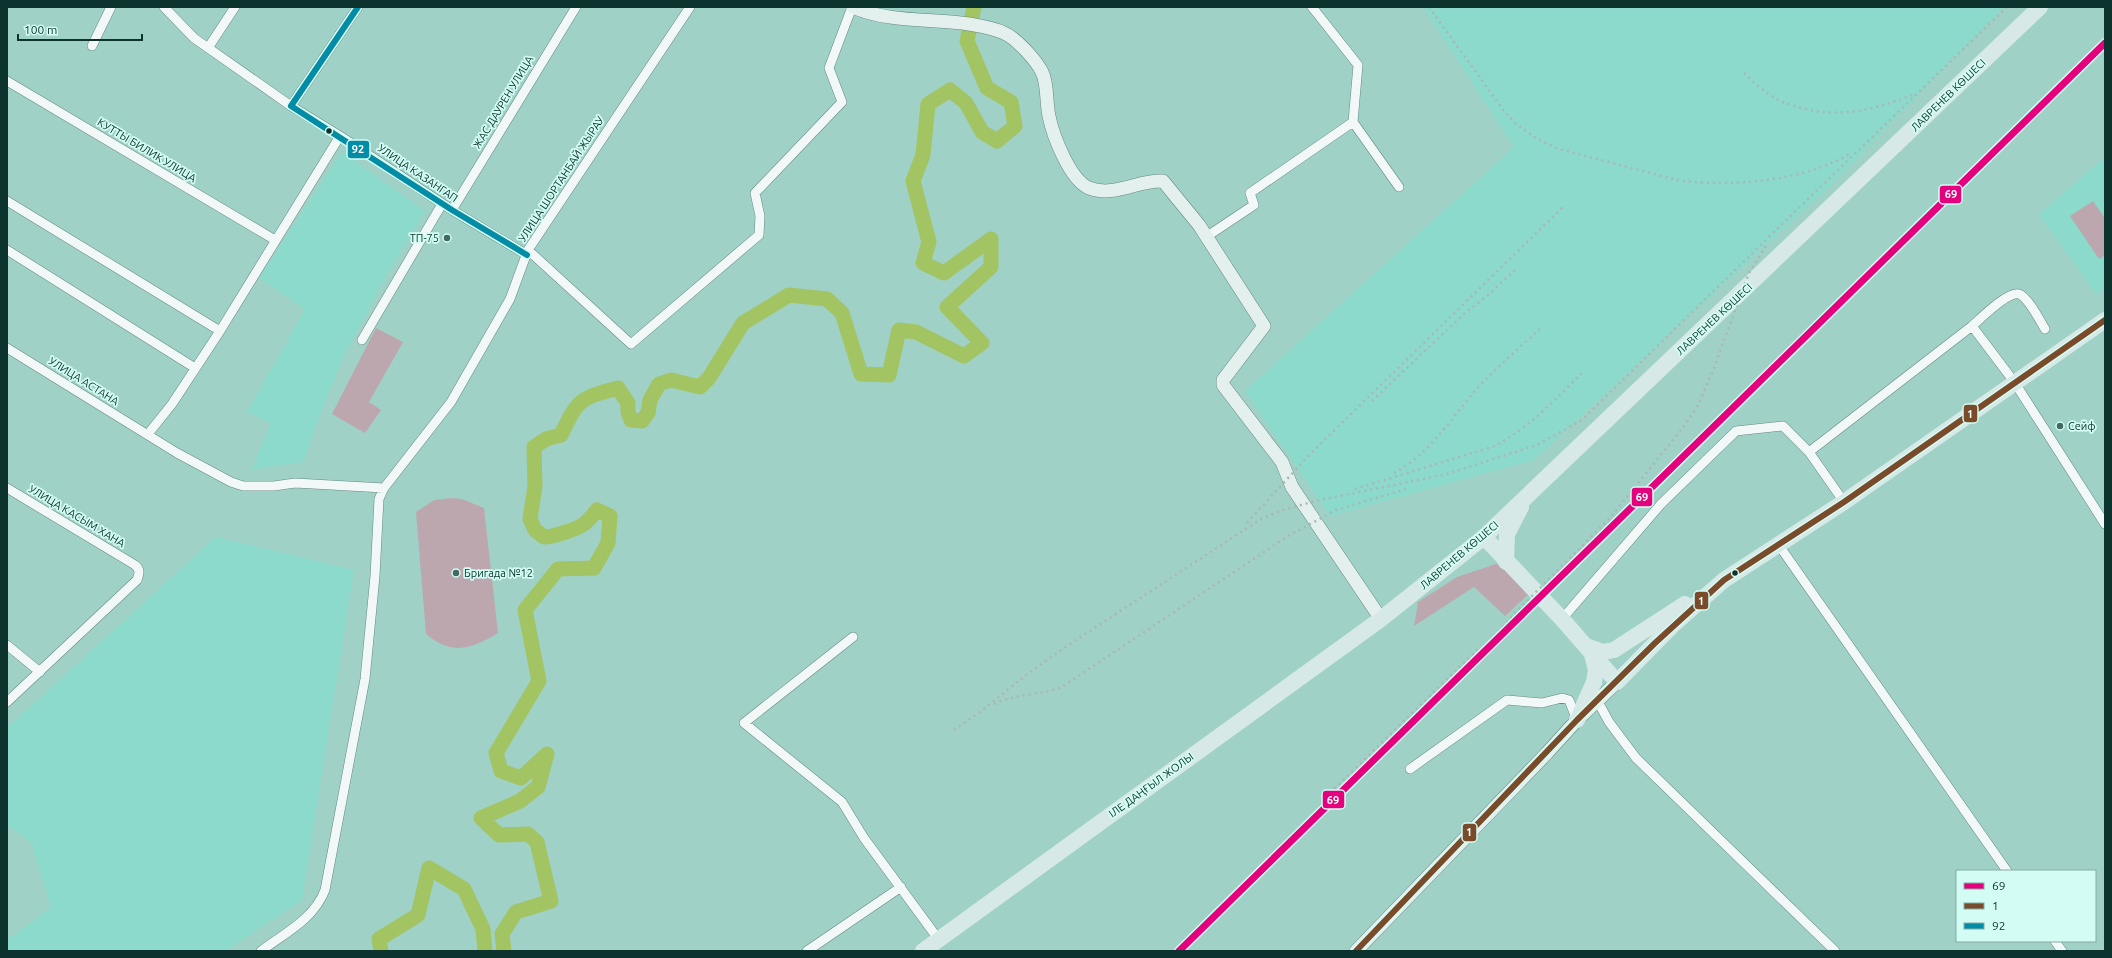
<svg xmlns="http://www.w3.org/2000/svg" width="2112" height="958" font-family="Ubuntu,sans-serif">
<rect width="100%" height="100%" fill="#a0d1c7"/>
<!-- built -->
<path fill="#8cdacb" d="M 1423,7 L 2004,7 L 1829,187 L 1534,460 L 1330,516 L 1245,391 L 1514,147 Z
M 342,152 L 425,211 L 385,278 L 345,353 L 320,414 L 303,462 L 251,470 L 271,423 L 247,412 L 305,309 L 259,278 Z
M 2105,157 L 2105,288 L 2096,294 L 2039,214 Z
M 216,537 L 354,570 L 302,900 L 225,951 L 7,951 L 7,940 L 51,907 L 31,842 L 7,825 L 7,728 Z"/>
<!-- green -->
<path fill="#bda7af" d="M 2093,201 L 2105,218 L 2105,255 L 2099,259 L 2070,216 Z
M 376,328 L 403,342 L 369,402 L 381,410 L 365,433 L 332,414 Z
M 452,498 L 462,499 L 484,508 L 498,633 C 472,649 452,656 426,634 L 416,512 L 434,500 Z
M 1496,564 L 1504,566 L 1531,592 L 1505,616 L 1474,587 L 1414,626 L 1418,602 L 1457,577 Z"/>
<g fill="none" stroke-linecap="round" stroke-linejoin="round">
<!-- river -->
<path stroke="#a2c462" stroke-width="15" d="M 381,951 L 379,939 L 418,915 L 429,868 L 464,889 L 483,929 L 485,951
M 504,951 L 502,934 L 516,912 L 551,901 L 537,842 L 528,834 L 499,835 L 481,818 L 520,801 L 538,787 L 547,754 L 521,778 L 501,771 L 496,753 L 539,681 L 525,610 L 558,569 L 594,568 L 608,543 L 610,516 L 597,510 C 593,515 588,521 584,524 C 577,529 553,537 544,537 L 535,530 L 530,519 L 535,486 L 534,447 L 546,439 L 561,435 C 578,399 580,398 618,388 L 628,403 L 628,412 L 631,420 L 642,421 L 648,413 L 650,400 L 659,384 L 671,380 L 700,387 L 709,378 L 743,323 L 789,295 L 827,299 L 842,313 L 861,374 L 889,375 L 899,330 L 916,332 L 964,356 L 982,343 L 947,307 L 991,267 L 991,239 L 944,273 L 923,263 L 929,242 L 913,181 L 923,155 L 928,104 L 950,90 L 966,103 L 982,132 L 997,141 L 1015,126 L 1011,102 L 987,88 L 967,41 L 974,7"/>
<defs>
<path id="street" d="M 164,7 L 194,38 L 291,106 L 340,136 L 452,210 L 527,255
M 1312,7 L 1358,65 L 1353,122 L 1399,187
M 92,46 L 111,7
M 208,48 L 235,7
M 7,81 L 275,240
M 291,106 L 358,7
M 7,201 L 220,331 L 340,136
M 452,210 L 576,7
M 1206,237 L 1254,205 L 1250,193 L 1353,122
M 7,250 L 195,368
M 528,250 L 631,344 L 759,235 L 760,216 L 755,193 L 842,102 L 829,68 L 852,7
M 1972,326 C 1980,319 2008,291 2019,294 C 2028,297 2040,321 2045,329
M 362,340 L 442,204
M 7,348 L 177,453 L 231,482 L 243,486 L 274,486 L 295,483 L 384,488
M 148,434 L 172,404 L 220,331
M 7,488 L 135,565 C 141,570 139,574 137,580 L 7,702
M 1844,502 L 1809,452 L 1972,326 L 2015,383 L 2105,524
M 1778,544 L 2007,871
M 1562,619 L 1661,504 L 1736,431 L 1783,426 L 1809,452
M 853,637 L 744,723 L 842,802 L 864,838 L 939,940
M 7,645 L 40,672
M 1597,700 L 1609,722 L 1636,758 L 1835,951
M 1410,769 L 1507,700 L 1542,703 L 1562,698 L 1569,700 L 1577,720
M 2055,941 L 2062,951
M 261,951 C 285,933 314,919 325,890 L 365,679 L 375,576 L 379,499 L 384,488 L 451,402 L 510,299 L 528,250 L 690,7
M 807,951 L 901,887"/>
<path id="secondary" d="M 853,7 C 885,22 933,19 969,24 C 980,26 994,28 1004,33 C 1016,38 1036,60 1042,72 C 1048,84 1046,103 1049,116 C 1053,136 1070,180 1089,188 C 1114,198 1140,179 1163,181 L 1199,225 L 1264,326 L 1223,380 L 1223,385 L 1282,462 L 1292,487 L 1381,619
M 1356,951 L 1547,753 L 1577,720 L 1617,682"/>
<path id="primary" d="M 1484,537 L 1562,619 L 1617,682 L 1674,624 L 1724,580 L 1844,502 L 2105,320
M 1506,562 L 1507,534 L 1521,507
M 1586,646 L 1603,652 L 1614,650 L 1685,604
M 1577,720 L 1594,682 L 1596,670 L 1592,654
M 923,951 L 1381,619 L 1484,537 L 2040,7"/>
</defs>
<!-- street casing -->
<use href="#street" stroke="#648881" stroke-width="10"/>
<!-- secondary casing -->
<use href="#secondary" stroke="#648881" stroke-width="14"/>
<!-- primary casing -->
<use href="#primary" stroke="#d4eae6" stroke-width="16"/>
<!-- street -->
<use href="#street" stroke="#f1f8f7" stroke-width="9"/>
<!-- secondary -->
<use href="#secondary" stroke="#e4f0ee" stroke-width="13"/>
<!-- primary -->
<use href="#primary" stroke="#d7e9e6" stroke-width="15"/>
<!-- rail -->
<path stroke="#a9b7b4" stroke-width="2.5" stroke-dasharray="2 4" stroke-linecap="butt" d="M 1429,7 L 1504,111 L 1516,124 L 1537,139 L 1559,149 L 1673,179 C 1724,189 1807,181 1851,153
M 1744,73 C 1754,83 1767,94 1780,101 C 1786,104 1792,105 1798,107 C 1837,119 1875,110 1912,95
M 1777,229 L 2007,7
M 1372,401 L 1464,314 L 1487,296 L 1515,270
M 1394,473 C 1435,451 1455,410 1487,378 C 1505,360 1525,343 1543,326
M 1355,489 L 1492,447 C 1528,430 1554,400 1582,373
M 1247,523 L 1310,454 L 1564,206
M 1472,664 L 1512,616 L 1609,519 L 1682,429 L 1697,407 L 1712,373 L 1749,273 L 1767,244
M 994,704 C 1015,694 1040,695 1062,687 L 1288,536 L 1336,510 L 1406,489
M 954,730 L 980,712 L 1030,672 L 1070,644 L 1261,519 L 1283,510 L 1315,501 L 1447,474 L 1537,445 L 1582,420 L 1781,225
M 1330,793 L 1479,648"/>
<defs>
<path id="bus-1" d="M 1356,951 L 1577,720 L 1655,643 L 1724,580 L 1844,502 L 2105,320"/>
<path id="bus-2" d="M 358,7 L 291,106 L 452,210 L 527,255"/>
</defs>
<!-- bus-1 casing -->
<use href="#bus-1" stroke="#d3fdf4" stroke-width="9"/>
<!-- bus-2 casing -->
<use href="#bus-2" stroke="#d3fdf4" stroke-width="9"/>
<!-- bus-1 -->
<use href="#bus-1" stroke="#7a4b2a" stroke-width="6"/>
<!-- bus-2 -->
<use href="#bus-2" stroke="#038ca6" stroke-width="6"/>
<defs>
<path id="rail-1" d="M 1179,951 L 2105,43"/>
</defs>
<!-- rail-1 casing -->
<use href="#rail-1" stroke="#d3fdf4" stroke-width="10"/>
<!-- rail-1 -->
<use href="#rail-1" stroke="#e5007d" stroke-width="7"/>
</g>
<!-- markers -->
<g fill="#0c332d" stroke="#d3fdf4" stroke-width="1.5">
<circle cx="329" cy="131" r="3.5"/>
<circle cx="1735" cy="573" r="3.5"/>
</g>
<g fill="#406a63" stroke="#d3fdf4" stroke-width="1.5">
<circle cx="447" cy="238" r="4"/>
<circle cx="2060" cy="426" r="4"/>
<circle cx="456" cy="573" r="4"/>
</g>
<g text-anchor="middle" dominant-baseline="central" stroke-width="3.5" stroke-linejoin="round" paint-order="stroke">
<!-- street labels -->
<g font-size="11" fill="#0c332d" stroke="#d3fdf4">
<text transform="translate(1948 95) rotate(-44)">ЛАВРЕНЕВ КӨШЕСІ</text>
<text transform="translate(503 102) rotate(-59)">ЖАС ДАУРЕН УЛИЦА</text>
<text transform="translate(147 150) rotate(31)">КУТТЫ БИЛИК УЛИЦА</text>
<text transform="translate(418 173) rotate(34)">УЛИЦА КАЗАНГАП</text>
<text transform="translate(561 179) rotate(-57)">УЛИЦА ШОРТАНБАЙ ЖЫРАУ</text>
<text transform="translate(1714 319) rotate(-43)">ЛАВРЕНЕВ КӨШЕСІ</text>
<text transform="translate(84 381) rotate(32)">УЛИЦА АСТАНА</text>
<text transform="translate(77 516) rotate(31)">УЛИЦА КАСЫМ ХАНА</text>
<text transform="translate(1459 555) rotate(-40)">ЛАВРЕНЕВ КӨШЕСІ</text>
<text transform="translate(1151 785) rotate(-36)">ІЛЕ ДАҢҒЫЛ ЖОЛЫ</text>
</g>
<!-- poi labels -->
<g font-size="11" fill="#0c332d" stroke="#d3fdf4" text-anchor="start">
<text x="439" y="238" text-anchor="end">ТП-75</text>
<text x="2068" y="426">Сейф</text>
<text x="464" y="573">Бригада №12</text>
</g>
</g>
<g stroke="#d3fdf4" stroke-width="1.5">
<rect x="347" y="140" width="23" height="19" rx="4" fill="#038ca6"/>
<rect x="1939" y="185" width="23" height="19" rx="4" fill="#e5007d"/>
<rect x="1963" y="404" width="15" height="19" rx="4" fill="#7a4b2a"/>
<rect x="1631" y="487" width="22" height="20" rx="4" fill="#e5007d"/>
<rect x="1694" y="591" width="15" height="19" rx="4" fill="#7a4b2a"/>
<rect x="1322" y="790" width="23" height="19" rx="4" fill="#e5007d"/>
<rect x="1462" y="823" width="15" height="19" rx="4" fill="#7a4b2a"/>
</g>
<g font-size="11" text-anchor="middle" font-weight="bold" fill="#fff">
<text x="358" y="153">92</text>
<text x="1951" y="198">69</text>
<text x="1970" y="418">1</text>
<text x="1642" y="501">69</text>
<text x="1701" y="605">1</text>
<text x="1333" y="804">69</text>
<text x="1469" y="836">1</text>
</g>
<!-- border -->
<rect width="2112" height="958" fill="none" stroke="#0c332d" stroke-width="16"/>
<!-- legend -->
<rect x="1956" y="870" width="140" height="72" fill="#d3fdf4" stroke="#83aca4"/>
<rect x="1964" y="883" width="20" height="6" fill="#e5007d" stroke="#83aca4"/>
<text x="1992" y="890" font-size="12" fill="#0c332d">69</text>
<rect x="1964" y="903" width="20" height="6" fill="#7a4b2a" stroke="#83aca4"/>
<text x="1992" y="910" font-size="12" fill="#0c332d">1</text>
<rect x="1964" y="923" width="20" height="6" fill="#038ca6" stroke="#83aca4"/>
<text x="1992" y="930" font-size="12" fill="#0c332d">92</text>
<!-- scale -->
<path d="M18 34v6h124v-6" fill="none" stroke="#0c332d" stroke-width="2"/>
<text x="24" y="34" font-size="12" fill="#0c332d" stroke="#d3fdf4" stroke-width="3" paint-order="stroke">100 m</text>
</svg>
